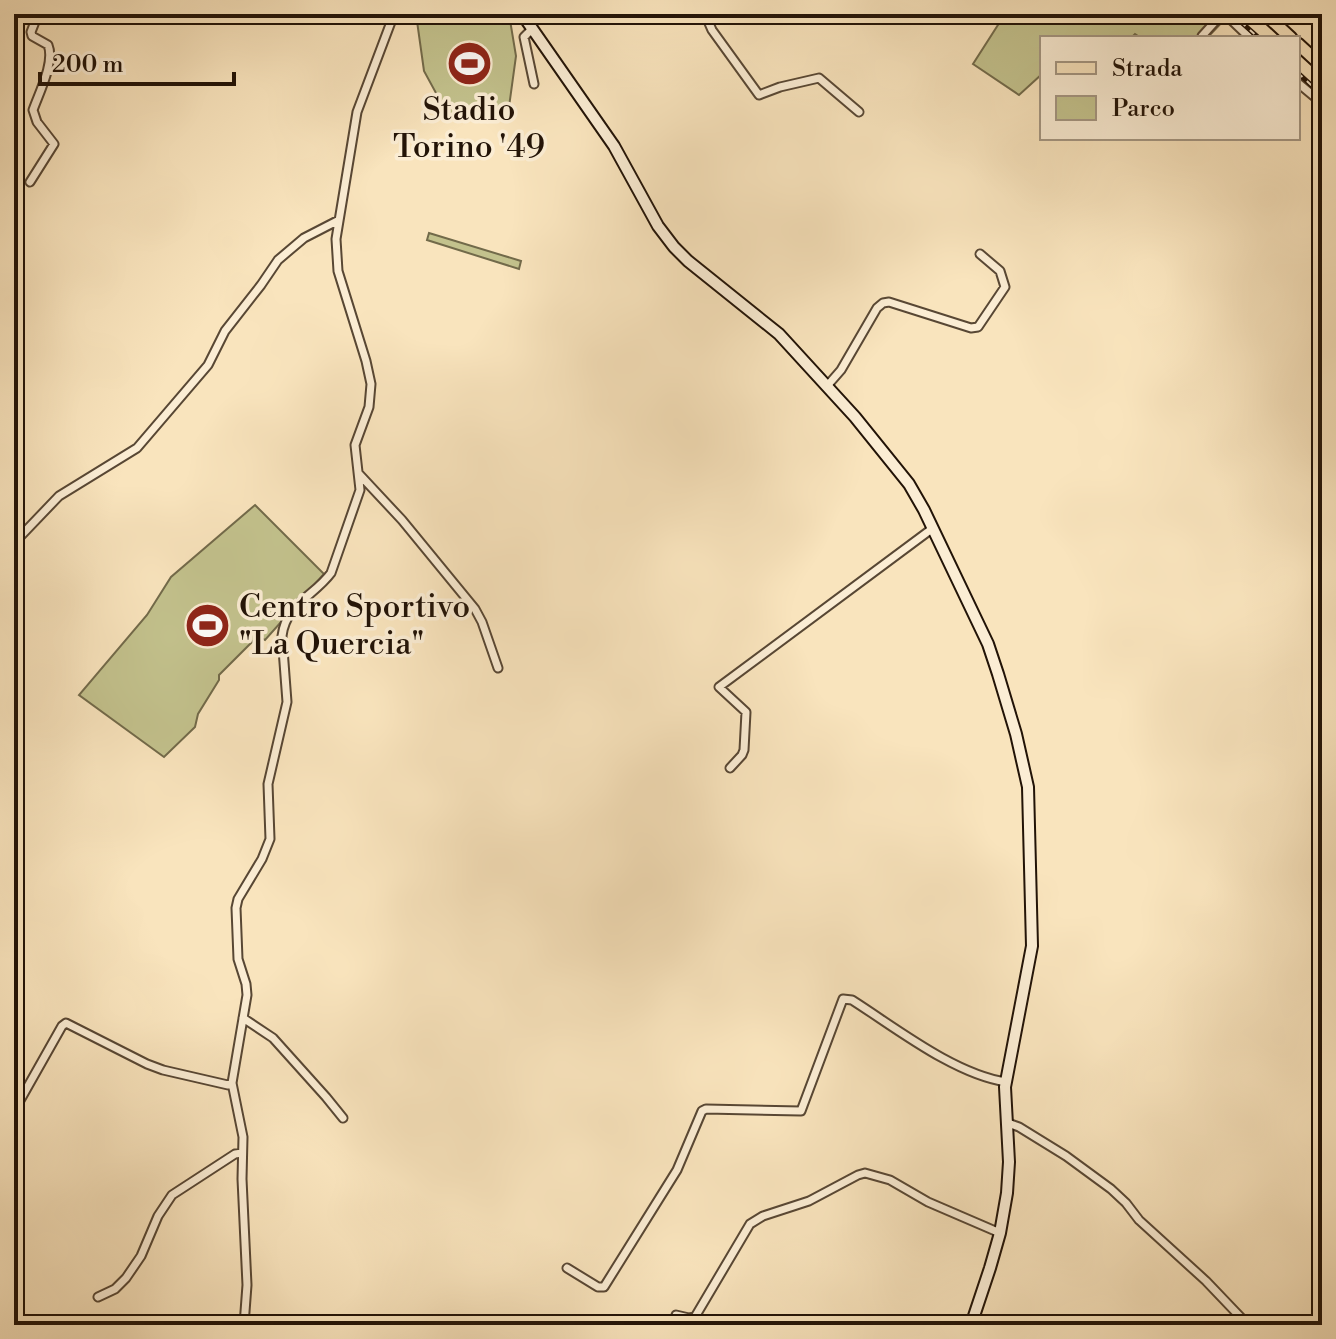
<svg xmlns="http://www.w3.org/2000/svg" width="1336" height="1339" font-family="'Libre Bodoni',serif">
<rect width="100%" height="100%" fill="#f9e4bd"/>
<filter id="stains"><feTurbulence type="fractalNoise" baseFrequency=".0025" numOctaves="4"/><feColorMatrix values="0 0 0 0 .2 0 0 0 0 .09 0 0 0 0 .02 0 0 0 .5 -.17"/></filter>
<radialGradient id="worn" r=".72"><stop offset=".6" stop-color="#630" stop-opacity="0"/><stop offset="1" stop-color="#630" stop-opacity=".3"/></radialGradient>
<!-- green -->
<path fill="#c3c28d" stroke="#726a4a" stroke-width="2" d="M 416,14 L 509,14 L 516,56 L 509,107 L 449,117 L 424,71 Z
M 1005,14 L 1226,14 L 1228,16 L 1207,38 L 1141,38 L 1135,34 L 1131,38 L 1042,38 L 1042,74 L 1019,95 L 973,64 Z
M 429,233 L 521,261 L 519,269 L 427,240 Z
M 255,505 L 324,574 L 265,640 L 258,636 L 219,675 L 219,680 L 198,714 L 195,727 L 164,757 L 79,695 L 147,615 L 171,577 Z"/>
<g fill="none" stroke-linecap="round" stroke-linejoin="round">
<defs>
<path id="minor" d="M 705,14 L 712,30 L 759,95 L 780,87 L 819,78 L 859,112
M 1225,14 L 1250,38
M 1278,27 L 1292,14
M 532,29 L 524,37 L 534,84
M 1202,36 L 1222,14
M 1298,83 L 1322,103
M 30,182 L 54,144 L 37,122 L 33,110 C 39,93 55,62 48,45 L 32,36 L 31,32 L 38,14
M 827,386 L 841,370 L 877,308 L 883,303 L 889,302 L 971,328 L 978,327 L 1005,287 L 1000,271 L 980,254
M 359,474 L 402,520 L 475,609 L 482,622 L 498,668
M 14,543 L 59,496 L 137,448 L 208,365 L 225,331 L 261,285 L 278,260 L 304,238 L 339,220
M 730,768 L 742,755 L 744,750 L 746,712 L 719,687 L 933,528
M 243,1018 L 273,1038 L 326,1097 L 343,1118
M 14,1111 L 62,1026 L 66,1023 L 147,1064 L 163,1070 L 228,1085 L 232,1083
M 1008,1123 L 1019,1127 L 1066,1156 L 1111,1189 L 1126,1203 L 1139,1220 L 1206,1281 L 1248,1325
M 567,1268 L 598,1287 L 604,1287 L 677,1170 L 702,1111 L 706,1109 L 801,1111 L 843,999 L 852,1000 C 896,1028 954,1074 1006,1082
M 98,1297 L 115,1289 L 126,1278 L 141,1256 L 158,1216 L 172,1195 L 235,1154 L 242,1153
M 676,1315 L 689,1318 L 695,1317 L 750,1224 L 763,1216 L 809,1201 L 858,1175 L 865,1173 L 890,1180 L 928,1202 L 1000,1233
M 244,1325 L 247,1285 L 242,1179 L 243,1137 L 232,1083 L 247,995 L 246,984 L 238,959 L 236,908 L 238,899 L 262,859 L 270,839 L 268,784 L 287,702 L 282,636 C 286,604 314,596 331,573 L 360,490 L 355,445 L 369,407 L 371,384 L 366,361 L 338,271 L 336,239 L 357,112 L 394,14"/>
<path id="secondary" d="M 522,14 L 614,146 L 658,226 L 674,247 L 688,261 L 779,334 L 855,417 L 909,484 L 924,510 L 988,644 L 998,674 L 1016,734 L 1028,787 L 1032,946 L 1005,1087 L 1009,1162 L 1007,1193 L 1000,1233 L 990,1268 L 971,1325"/>
<path id="primary" d="M 1265,14 L 1291,38
M 1298,44 L 1322,66"/>
</defs>
<!-- minor casing -->
<use href="#minor" stroke="#584734" stroke-width="11"/>
<!-- secondary casing -->
<use href="#secondary" stroke="#221307" stroke-width="14"/>
<!-- primary casing -->
<use href="#primary" stroke="#221307" stroke-width="15"/>
<!-- minor -->
<use href="#minor" stroke="#fbedd4" stroke-width="7"/>
<!-- secondary -->
<use href="#secondary" stroke="#fbedd4" stroke-width="10"/>
<!-- primary -->
<use href="#primary" stroke="#f9e4bd" stroke-width="11"/>
<defs>
<path id="rail" d="M 1232,14 L 1259,38
M 1298,73 L 1322,95"/>
</defs>
<!-- rail casing -->
<use href="#rail" stroke="#221307" stroke-width="5"/>
<!-- rail -->
<use href="#rail" stroke="#fbedd4" stroke-width="2" stroke-dasharray="6" stroke-linecap="butt"/>
</g>
<!-- icons -->
<defs>
<symbol id="stadium-disc" viewBox="-11 -11 22 22"><circle r="9.5" fill="#8f2418" stroke="#fbedd4"/><path d="M0-5a6.5 5 0 1 0 0 10a6.5 5 0 1 0 0-10ZM-3.5-1.8h7v3.6h-7Z" fill="#fff"/></symbol>
</defs>
<g fill-rule="evenodd">
<use href="#stadium-disc" x="444" y="38" width="51" height="51"/>
<use href="#stadium-disc" x="182" y="600" width="51" height="51"/>
</g>
<g text-anchor="middle" dominant-baseline="central" stroke-width="7" stroke-linejoin="round" paint-order="stroke">
<!-- poi labels -->
<g font-size="32" fill="#221307" stroke="#fbedd4">
<text x="469" y="110">Stadio<tspan x="469" dy="37">Torino '49</tspan></text>
<text x="239" y="607" text-anchor="start">Centro Sportivo<tspan x="239" dy="37">"La Quercia"</tspan></text>
</g>
</g>
<!-- margin -->
<rect width="1336" height="1339" fill="none" stroke="#f9e4bd" stroke-width="48"/>
<rect x="16" y="16" width="1304" height="1307" fill="none" stroke="#221307" stroke-width="4"/>
<rect x="24" y="24" width="1288" height="1291" fill="none" stroke="#221307" stroke-width="2"/>
<!-- legend -->
<rect x="1040" y="36" width="260" height="104" fill="#fbedd4" stroke="#a49682" stroke-width="2"/>
<rect x="1056" y="62" width="40" height="12" fill="#f9e4bd" stroke="#a49682" stroke-width="2"/>
<text x="1112" y="76" font-size="24" fill="#221307">Strada</text>
<rect x="1056" y="96" width="40" height="24" fill="#c3c28d" stroke="#a49682" stroke-width="2"/>
<text x="1112" y="116" font-size="24" fill="#221307">Parco</text>
<!-- scale -->
<path d="M40 72v12h194v-12" fill="none" stroke="#221307" stroke-width="4"/>
<text x="52" y="72" font-size="24" fill="#221307" stroke="#fbedd4" stroke-width="6" paint-order="stroke">200 m</text>
<rect width="100%" height="100%" filter="url(#stains)"/>
<rect width="100%" height="100%" fill="url(#worn)"/>
</svg>
